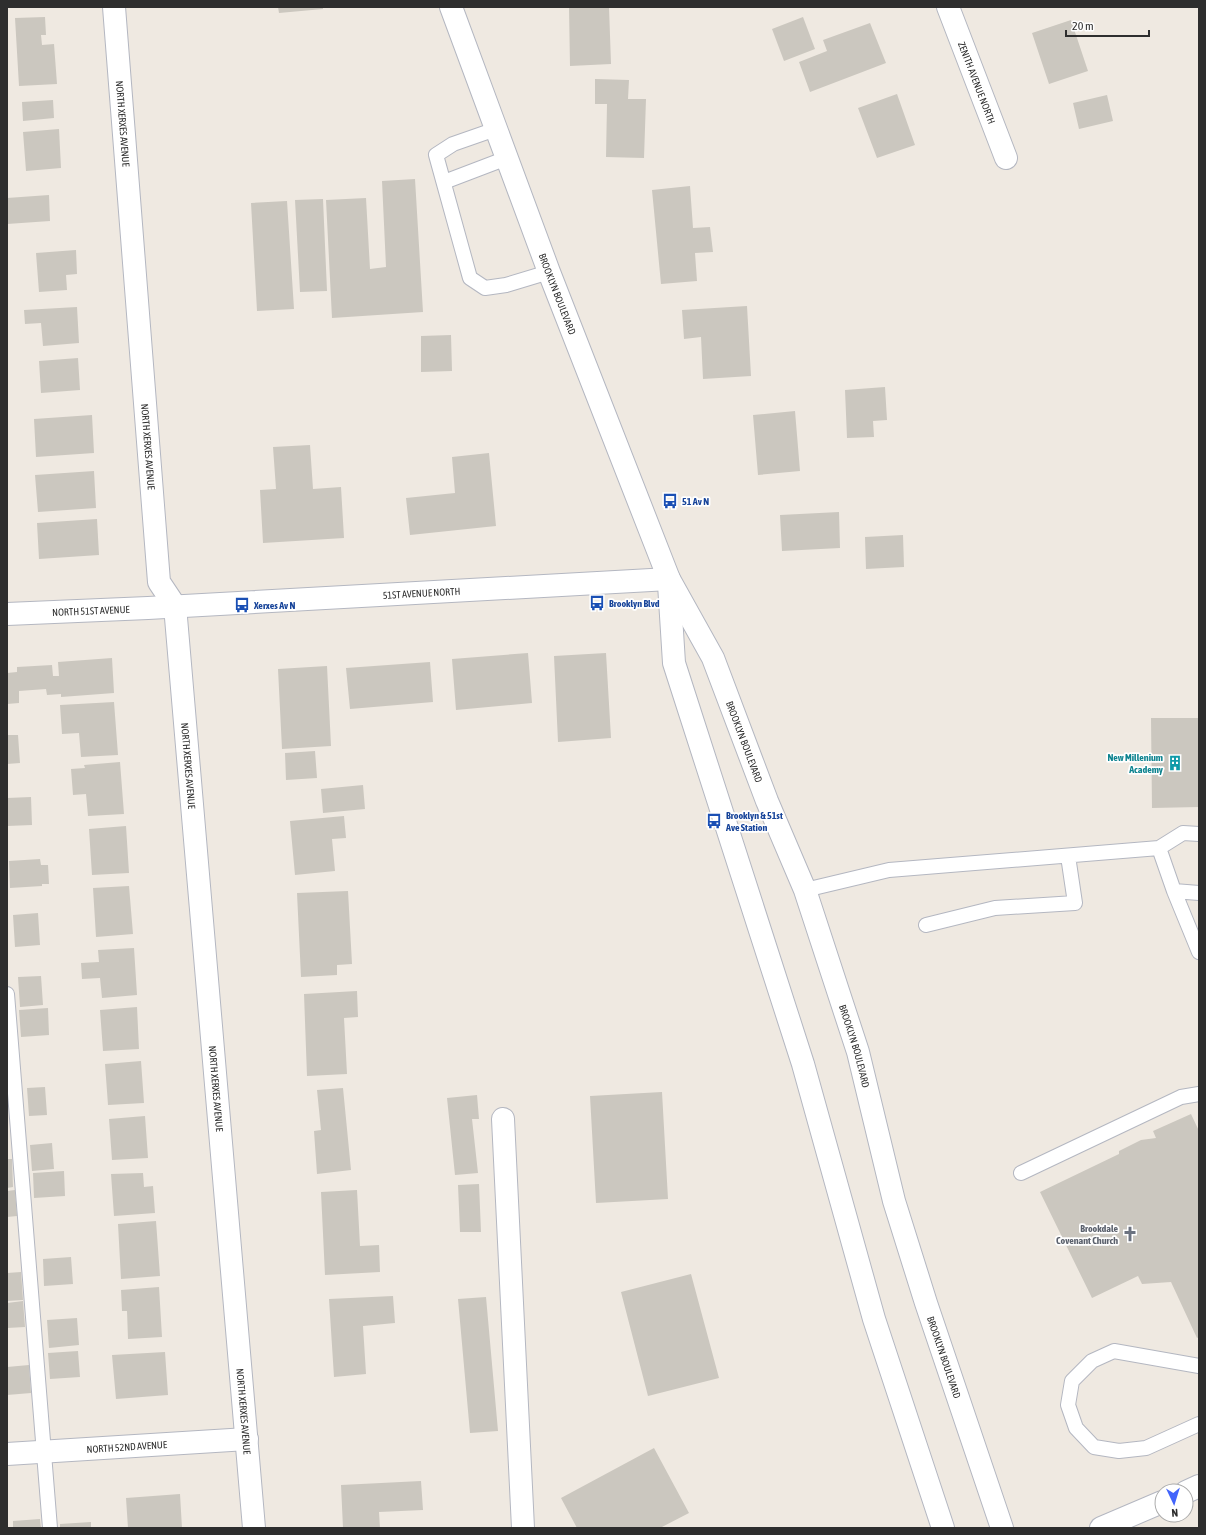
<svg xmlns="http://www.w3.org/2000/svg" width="1206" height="1535" font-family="'Asap Condensed',sans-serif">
<rect width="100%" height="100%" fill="#efe9e1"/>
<!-- building -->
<path fill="#cbc7bf" d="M 278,7 L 323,7 L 323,9 L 279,13 Z
M 569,7 L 609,7 L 611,64 L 570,66 Z
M 45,17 L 46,35 L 41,35 L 42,45 L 54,44 L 57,84 L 19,86 L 15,18 Z
M 803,17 L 815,49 L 784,61 L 772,29 Z
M 1071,20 L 1088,71 L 1049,84 L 1032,33 Z
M 870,23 L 886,63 L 810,92 L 799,62 L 827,51 L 823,40 Z
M 595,79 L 629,80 L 628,99 L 646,99 L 644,158 L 606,157 L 607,104 L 595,104 Z
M 897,94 L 915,145 L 877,158 L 858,108 Z
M 1107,95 L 1113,121 L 1079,129 L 1073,103 Z
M 53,100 L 54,118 L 23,121 L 22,102 Z
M 59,129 L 61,168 L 26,171 L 23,132 Z
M 415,179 L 423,312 L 332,318 L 326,200 L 366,198 L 370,269 L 386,267 L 382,181 Z
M 690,186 L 693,228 L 710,227 L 713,252 L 695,253 L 697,281 L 661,284 L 652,190 Z
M 49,195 L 50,221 L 7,224 L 7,198 Z
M 323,199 L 327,291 L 300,292 L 295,200 Z
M 287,201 L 294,309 L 257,311 L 251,203 Z
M 76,250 L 77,274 L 66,275 L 67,290 L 39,292 L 36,253 Z
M 747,306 L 751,376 L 703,379 L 701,337 L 684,339 L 682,310 Z
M 77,307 L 79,343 L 43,346 L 41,323 L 25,324 L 24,310 Z
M 451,335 L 452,371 L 421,372 L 421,336 Z
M 78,358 L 80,390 L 41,393 L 39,361 Z
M 885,387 L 887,420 L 873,421 L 874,437 L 847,438 L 845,390 Z
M 795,411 L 800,471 L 758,475 L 753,415 Z
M 92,415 L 94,453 L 36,457 L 34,419 Z
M 310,445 L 313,489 L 341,487 L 344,538 L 263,543 L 260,490 L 276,489 L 273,447 Z
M 489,453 L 496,526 L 410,535 L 406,498 L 455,493 L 452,457 Z
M 94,471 L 96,508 L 38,512 L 35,475 Z
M 839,512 L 840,548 L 782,551 L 780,515 Z
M 97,519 L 99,555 L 39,559 L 37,523 Z
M 903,535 L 904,567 L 866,569 L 865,537 Z
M 528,653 L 532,703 L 456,710 L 452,659 Z
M 606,653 L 611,738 L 558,742 L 554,656 Z
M 112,658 L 114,693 L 61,697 L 61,694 L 47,695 L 46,689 L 19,691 L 19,703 L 7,704 L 7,673 L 17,672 L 17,667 L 52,665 L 53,676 L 59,676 L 58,662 Z
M 430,662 L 433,702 L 350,709 L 346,668 Z
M 327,666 L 331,746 L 282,749 L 278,669 Z
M 114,702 L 118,755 L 81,757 L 79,733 L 62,734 L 60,705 Z
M 1151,718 L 1199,718 L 1199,807 L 1152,808 Z
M 7,735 L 18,735 L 20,763 L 7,764 Z
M 315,751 L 317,778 L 286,780 L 285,753 Z
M 120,762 L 124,814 L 88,816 L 86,794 L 73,795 L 71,769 L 85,768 L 84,765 Z
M 363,785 L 365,809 L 323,813 L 321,789 Z
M 31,797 L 32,825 L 7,826 L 7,798 Z
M 344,816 L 346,838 L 332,839 L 335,871 L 295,875 L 290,821 Z
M 126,826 L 129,873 L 92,875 L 89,829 Z
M 40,859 L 41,865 L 48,865 L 49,884 L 42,884 L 42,886 L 10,888 L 9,861 Z
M 129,886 L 133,934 L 96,937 L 93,888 Z
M 348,891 L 352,964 L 337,965 L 337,975 L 301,977 L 297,893 Z
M 38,913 L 40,945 L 15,947 L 13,915 Z
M 134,948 L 137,995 L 102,998 L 100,978 L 82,979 L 81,963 L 99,962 L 98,950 Z
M 41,976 L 43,1005 L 20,1007 L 18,977 Z
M 357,991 L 358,1017 L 344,1018 L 347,1074 L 307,1076 L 304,994 Z
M 137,1007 L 139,1049 L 103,1051 L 100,1010 Z
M 48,1008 L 49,1035 L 21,1037 L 19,1010 Z
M 141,1061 L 144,1103 L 108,1105 L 105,1064 Z
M 45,1087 L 47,1115 L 29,1116 L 27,1088 Z
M 343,1088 L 351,1170 L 317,1174 L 314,1131 L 321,1130 L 317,1090 Z
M 662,1092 L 668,1199 L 596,1203 L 590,1096 Z
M 477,1095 L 479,1119 L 472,1119 L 478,1173 L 455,1175 L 447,1098 Z
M 1191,1114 L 1199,1131 L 1199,1337 L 1197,1338 L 1171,1282 L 1142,1284 L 1138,1276 L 1092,1298 L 1040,1192 L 1119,1154 L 1119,1151 L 1141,1140 L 1156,1138 L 1153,1131 Z
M 145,1116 L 148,1158 L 112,1160 L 109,1119 Z
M 52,1143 L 54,1169 L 32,1171 L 30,1145 Z
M 7,1159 L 12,1159 L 13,1187 L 7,1188 Z
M 64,1171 L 65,1196 L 34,1198 L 33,1173 Z
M 143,1173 L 144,1187 L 153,1186 L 155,1213 L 114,1216 L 111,1174 Z
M 479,1184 L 481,1232 L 460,1232 L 458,1185 Z
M 15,1190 L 17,1216 L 7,1217 L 7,1191 Z
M 357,1190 L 360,1246 L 379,1245 L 380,1272 L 325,1275 L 321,1192 Z
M 156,1221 L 160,1276 L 121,1279 L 118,1224 Z
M 71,1257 L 73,1284 L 44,1286 L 43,1259 Z
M 21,1272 L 23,1300 L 7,1301 L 7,1273 Z
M 691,1274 L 719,1378 L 648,1396 L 621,1292 Z
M 159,1287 L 162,1337 L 128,1339 L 127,1311 L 122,1311 L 121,1290 Z
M 393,1296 L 395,1323 L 363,1326 L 366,1374 L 334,1377 L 329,1299 Z
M 486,1297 L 498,1431 L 470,1433 L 458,1299 Z
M 23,1301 L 25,1327 L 7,1328 L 7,1303 Z
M 77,1318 L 79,1345 L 49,1348 L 47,1320 Z
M 78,1351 L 80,1377 L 50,1379 L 48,1353 Z
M 165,1352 L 168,1395 L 116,1399 L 112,1355 Z
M 29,1365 L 31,1393 L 7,1395 L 7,1367 Z
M 654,1448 L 689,1513 L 660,1528 L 577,1528 L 561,1498 Z
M 421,1481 L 423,1510 L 379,1512 L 380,1528 L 343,1528 L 341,1485 Z
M 180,1494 L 182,1528 L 128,1528 L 126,1498 Z
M 40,1519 L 41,1528 L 13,1528 L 13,1521 Z
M 91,1522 L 91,1528 L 60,1528 L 60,1524 Z"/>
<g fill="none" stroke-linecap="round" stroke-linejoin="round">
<defs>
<path id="lane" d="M 496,129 L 453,144 L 436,155 L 470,278 L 485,288 L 506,285 L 549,272
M 444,182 L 507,158
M 1159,848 L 1183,833 L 1199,834
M 805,890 L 889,870 L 1159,848 L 1174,891
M 1199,893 L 1174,891 L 1199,952
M 926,925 L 995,908 L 1075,903 L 1068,856
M 7,994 L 50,1528
M 1021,1173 L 1181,1097 L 1199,1094
M 1199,1366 L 1114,1351 L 1092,1361 L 1072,1381 L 1068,1405 L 1076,1428 L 1094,1447 L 1119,1451 L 1146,1448 L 1199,1424"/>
<g id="street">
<path id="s1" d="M 114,7 L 159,582 L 175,606 L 254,1528"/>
<path id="s2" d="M 948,7 L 1006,158"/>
<path id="s3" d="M 7,614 L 148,608 L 669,579"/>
<path d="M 503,1119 L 523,1528"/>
<path id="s4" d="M 7,1454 L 247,1439"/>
<path d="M 1186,1492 L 1199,1486"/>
<path d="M 1101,1528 L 1162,1502"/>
</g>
<g id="secondary">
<path id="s5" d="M 451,7 L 549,272 L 669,579 L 713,658 L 767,801 L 805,890 L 858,1052 L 894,1201 L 926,1303 L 1002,1528"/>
<path d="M 669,584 L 674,663 L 803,1064 L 874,1319 L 943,1528"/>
</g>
</defs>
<!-- lane casing -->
<use href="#lane" stroke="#b4b7c1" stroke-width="16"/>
<!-- street casing -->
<use href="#street" stroke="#b4b7c1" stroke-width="24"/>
<!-- secondary casing -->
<use href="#secondary" stroke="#b4b7c1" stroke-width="24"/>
<!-- lane -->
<use href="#lane" stroke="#fff" stroke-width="14"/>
<!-- street -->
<use href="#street" stroke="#fff" stroke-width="22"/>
<!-- secondary -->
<use href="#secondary" stroke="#fff" stroke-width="22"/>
</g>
<!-- icons -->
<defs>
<symbol id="bus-bare" viewBox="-9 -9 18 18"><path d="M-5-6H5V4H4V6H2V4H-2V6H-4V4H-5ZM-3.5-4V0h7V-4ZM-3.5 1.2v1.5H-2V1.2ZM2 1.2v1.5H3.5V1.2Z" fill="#1a4fb4" stroke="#fff" stroke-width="2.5" paint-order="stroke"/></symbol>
<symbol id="building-bare" viewBox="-9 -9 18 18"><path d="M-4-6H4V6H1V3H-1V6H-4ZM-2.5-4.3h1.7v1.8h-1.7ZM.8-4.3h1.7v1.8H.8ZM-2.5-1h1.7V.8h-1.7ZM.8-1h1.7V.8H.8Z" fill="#0f9aa8" stroke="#fff" stroke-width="2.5" paint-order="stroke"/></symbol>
<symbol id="church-bare" viewBox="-9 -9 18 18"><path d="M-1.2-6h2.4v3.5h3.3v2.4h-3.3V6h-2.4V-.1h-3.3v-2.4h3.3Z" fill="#6b7280" stroke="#fff" stroke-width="2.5" paint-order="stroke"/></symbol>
</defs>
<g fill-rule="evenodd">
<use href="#bus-bare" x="659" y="490" width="22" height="22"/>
<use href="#bus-bare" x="586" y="592" width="22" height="22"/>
<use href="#bus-bare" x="231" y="594" width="22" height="22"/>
<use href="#building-bare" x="1164" y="752" width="22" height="22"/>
<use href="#bus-bare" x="703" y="810" width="22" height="22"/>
<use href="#church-bare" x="1119" y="1223" width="22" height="22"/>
</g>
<g text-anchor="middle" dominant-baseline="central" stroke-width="3.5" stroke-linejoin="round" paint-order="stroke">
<!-- street labels -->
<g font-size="10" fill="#2e2e2e" stroke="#fff">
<text stroke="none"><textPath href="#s2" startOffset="81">ZENITH AVENUE NORTH</textPath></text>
<text stroke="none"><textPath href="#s1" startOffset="117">NORTH XERXES AVENUE</textPath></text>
<text stroke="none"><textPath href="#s5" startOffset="306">BROOKLYN BOULEVARD</textPath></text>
<text stroke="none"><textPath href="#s1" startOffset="441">NORTH XERXES AVENUE</textPath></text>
<text stroke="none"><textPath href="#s3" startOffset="415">51ST AVENUE NORTH</textPath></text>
<text stroke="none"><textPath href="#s3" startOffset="84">NORTH 51ST AVENUE</textPath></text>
<text stroke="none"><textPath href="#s5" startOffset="792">BROOKLYN BOULEVARD</textPath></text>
<text stroke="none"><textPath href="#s1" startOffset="766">NORTH XERXES AVENUE</textPath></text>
<text stroke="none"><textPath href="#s5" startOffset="1116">BROOKLYN BOULEVARD</textPath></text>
<text stroke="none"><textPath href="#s1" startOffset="1090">NORTH XERXES AVENUE</textPath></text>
<text stroke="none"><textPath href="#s5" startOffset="1440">BROOKLYN BOULEVARD</textPath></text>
<text stroke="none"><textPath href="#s1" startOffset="1414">NORTH XERXES AVENUE</textPath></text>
<text stroke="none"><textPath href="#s4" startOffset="120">NORTH 52ND AVENUE</textPath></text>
</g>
<!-- transit labels -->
<g font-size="10" font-weight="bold" fill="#164399" stroke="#fff" text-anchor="start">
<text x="682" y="501">51 Av N</text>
<text x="609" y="603">Brooklyn Blvd</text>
<text x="254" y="605">Xerxes Av N</text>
<text x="726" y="815">Brooklyn &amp; 51st<tspan x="726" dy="12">Ave Station</tspan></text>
</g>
<!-- culture labels -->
<g font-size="10" font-weight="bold" fill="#0d838f" stroke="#fff" text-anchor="end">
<text x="1163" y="757">New Millenium<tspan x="1163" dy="12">Academy</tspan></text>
</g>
<!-- worship labels -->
<g font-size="10" font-weight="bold" fill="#5b616d" stroke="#fff" text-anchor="end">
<text x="1118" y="1228">Brookdale<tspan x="1118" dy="12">Covenant Church</tspan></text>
</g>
</g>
<!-- border -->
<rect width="1206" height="1535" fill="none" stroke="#2e2e2e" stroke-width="16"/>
<!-- north arrow -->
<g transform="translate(1174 1503) rotate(176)"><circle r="19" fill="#ffffff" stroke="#ababab"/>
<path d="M0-3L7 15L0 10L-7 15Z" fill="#4264fb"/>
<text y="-6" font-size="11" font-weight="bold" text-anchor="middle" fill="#2e2e2e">N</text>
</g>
<!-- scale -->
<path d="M1066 30v6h83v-6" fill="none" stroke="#2e2e2e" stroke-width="2"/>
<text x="1072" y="30" font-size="12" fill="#2e2e2e" stroke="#ffffff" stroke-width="3" paint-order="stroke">20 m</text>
</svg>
